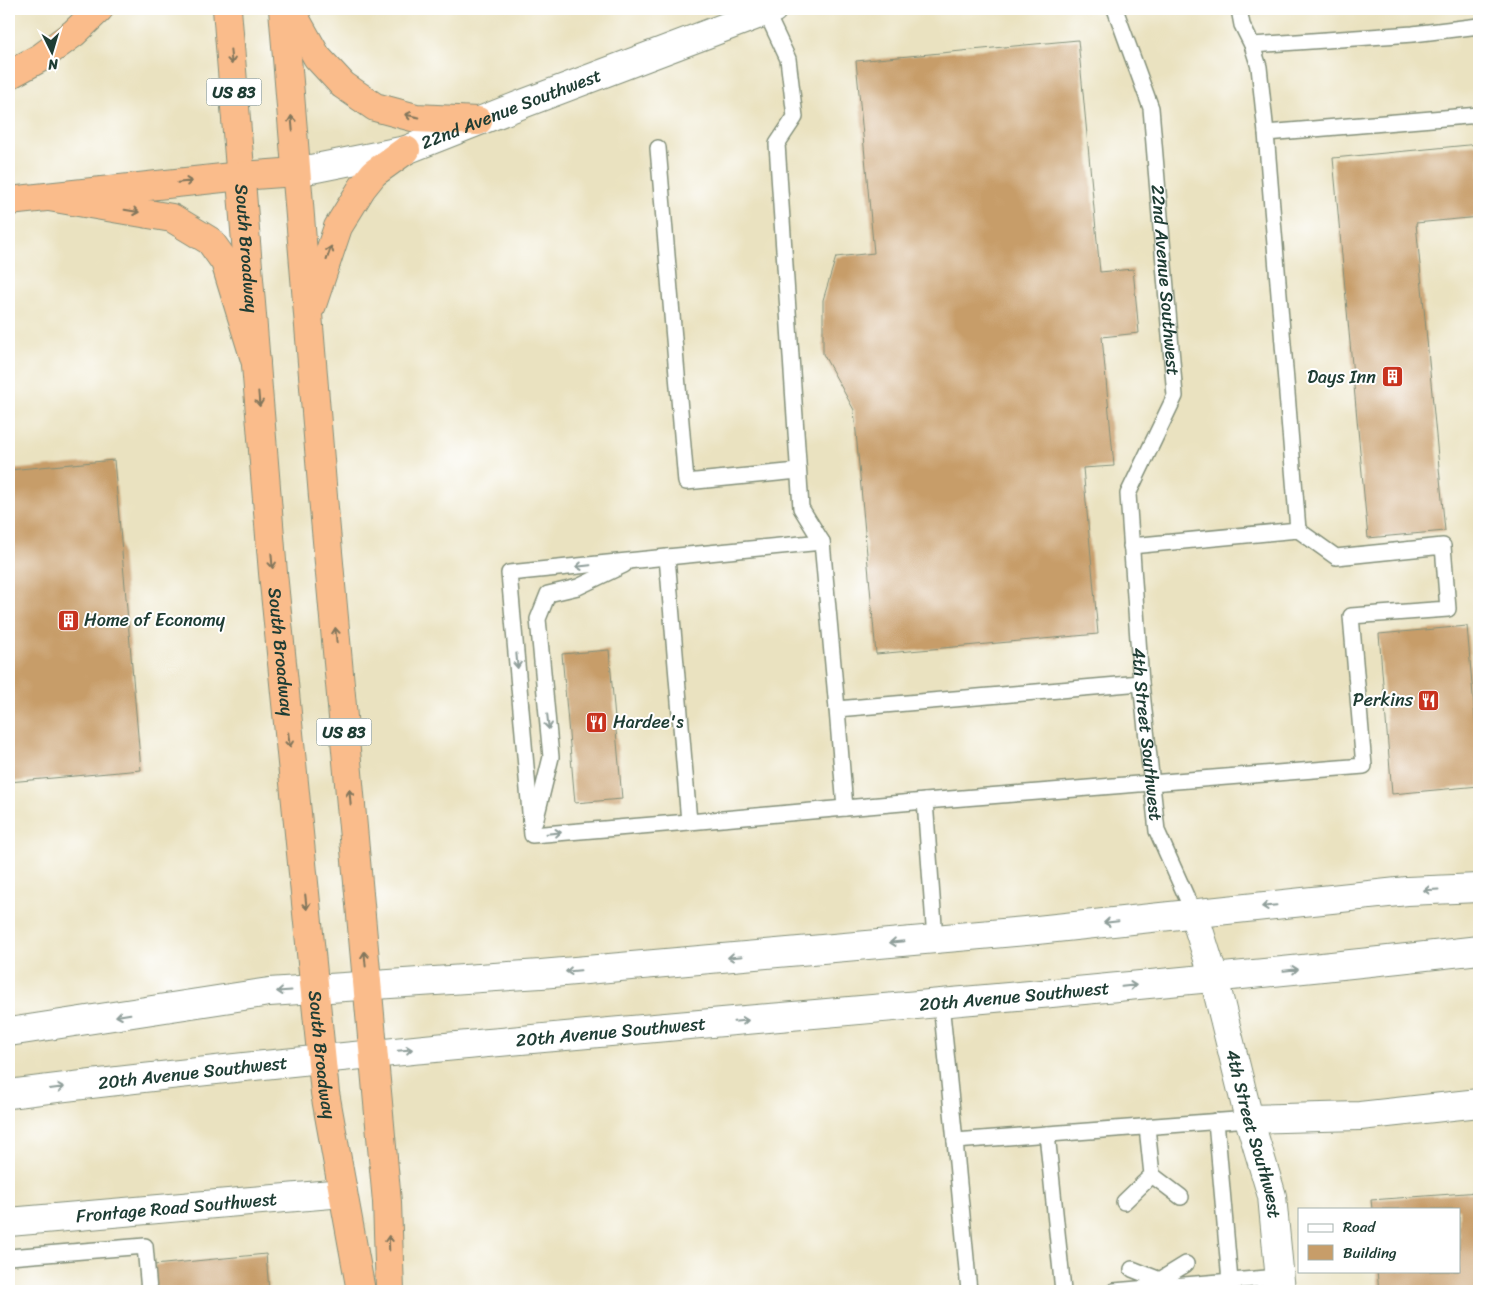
<svg xmlns="http://www.w3.org/2000/svg" width="1488" height="1300" font-family="Sriracha,sans-serif">
<rect width="100%" height="100%" fill="#fff"/>
<filter id="ink" filterUnits="userSpaceOnUse"><feTurbulence type="fractalNoise" baseFrequency=".02" numOctaves="2"/><feDisplacementMap in="SourceGraphic" scale="10" xChannelSelector="R" yChannelSelector="G"/><feConvolveMatrix kernelMatrix="1 2 1 2 8 2 1 2 1" color-interpolation-filters="sRGB"/></filter>
<filter id="wash" filterUnits="userSpaceOnUse"><feTurbulence type="fractalNoise" baseFrequency=".0096" numOctaves="4" result="noise"/><feDisplacementMap in="SourceGraphic" scale="20" xChannelSelector="R" yChannelSelector="G"/><feGaussianBlur stdDeviation="1.12" result="paint"/><feColorMatrix in="noise" values="0 0 0 0 0 0 0 0 0 0 0 0 0 0 0 0 0 1.4 0 .05"/><feComposite in="paint" operator="in"/></filter>
<g filter="url(#wash)">
<rect width="100%" height="100%" fill="#eae2c0"/>
<g id="blocks">
<!-- building -->
<path fill="#c79d69" d="M 1078,40 L 1100,272 L 1133,269 L 1139,333 L 1102,337 L 1114,466 L 1083,468 L 1098,634 L 876,654 L 854,410 L 823,354 L 823,300 L 836,257 L 874,253 L 856,61 Z
M 1479,144 L 1479,217 L 1416,223 L 1445,531 L 1368,538 L 1333,158 Z
M 114,460 L 141,770 L 9,782 L 9,470 Z
M 1467,626 L 1479,765 L 1479,786 L 1392,794 L 1379,634 Z
M 609,650 L 622,799 L 575,803 L 562,654 Z
M 1479,1192 L 1479,1291 L 1379,1291 L 1377,1271 L 1459,1271 L 1459,1209 L 1372,1209 L 1371,1200 Z
M 266,1254 L 269,1291 L 156,1291 L 154,1265 Z
M 111,1287 L 111,1291 L 86,1291 L 85,1290 Z"/>
</g>
</g>
<g filter="url(#ink)">
<use href="#blocks" fill-opacity="0" stroke="#84907a" stroke-width="1"/>
<g fill="none" stroke-linecap="round" stroke-linejoin="round">
<defs>
<g id="service">
<path id="s1" d="M 1115,9 L 1151,108 L 1175,396 L 1128,494 L 1141,683 L 1157,831 L 1194,914"/>
<path d="M 1239,9 L 1242,25 L 1252,45 L 1259,67 L 1266,133"/>
<path d="M 766,12 L 788,59 L 795,117 L 777,144 L 801,508 L 822,542"/>
<path d="M 1252,45 L 1413,34 L 1479,26"/>
<path d="M 658,148 L 686,482 L 798,471"/>
<path d="M 1131,546 L 1298,530 L 1266,133 L 1479,115"/>
<path d="M 667,557 L 509,573 L 532,835 L 689,822"/>
<path d="M 837,709 L 822,542 L 667,557 L 689,822 L 845,808"/>
<path d="M 925,801 L 845,808 L 837,709 L 1141,683"/>
<path d="M 535,822 L 551,757 L 538,619 L 548,594 L 578,587 L 624,565"/>
<path d="M 935,939 L 925,801 L 1364,766 L 1351,616 L 1448,609 L 1443,546 L 1336,557 L 1298,530"/>
<path d="M 941,1003 L 955,1141"/>
<path d="M 1216,1121 L 1230,1281"/>
<path d="M 1047,1134 L 1063,1291"/>
<path d="M 1152,1175 L 1181,1197"/>
<path d="M 1124,1202 L 1152,1175 L 1147,1127"/>
<path d="M 9,1257 L 145,1246 L 149,1291"/>
<path d="M 1132,1269 L 1160,1280 L 1186,1264"/>
<path d="M 969,1291 L 955,1141 L 1249,1119"/>
<path d="M 1114,1291 L 1279,1277"/>
</g>
<g id="minor">
<path id="s2" d="M 296,172 L 406,150 L 525,103 L 773,9"/>
<path id="s3" d="M 1194,914 L 1214,978 L 1249,1119 L 1272,1196 L 1281,1291"/>
<path d="M 1249,1119 L 1360,1116 L 1479,1103"/>
<path id="s4" d="M 9,1222 L 343,1193"/>
</g>
<g id="tertiary">
<path d="M 9,1032 L 269,992 L 541,974 L 1037,930 L 1407,891 L 1479,888"/>
<path id="s5" d="M 9,1094 C 498,1033 990,1006 1479,950"/>
</g>
<g id="trunk">
<path id="s6" d="M 227,9 L 273,573 L 325,1093 L 361,1291"/>
<path d="M 283,9 L 323,497 L 387,1202 L 390,1291"/>
<path d="M 290,9 L 317,57 L 343,85 L 375,107 L 416,118 L 478,121"/>
<path d="M 241,176 L 296,172"/>
<path d="M 312,305 L 338,227 L 362,188 L 374,173 L 406,150"/>
</g>
<path id="motorway" d="M 9,75 L 40,58 L 74,33 L 99,9
M 49,197 L 172,218 L 210,241 L 225,262 L 256,363
M 9,201 L 241,176"/>
</defs>
<!-- service casing -->
<use href="#service" stroke="#84907a" stroke-width="18"/>
<!-- minor casing -->
<use href="#minor" stroke="#84907a" stroke-width="30"/>
<!-- tertiary casing -->
<use href="#tertiary" stroke="#84907a" stroke-width="30"/>
<!-- trunk casing -->
<use href="#trunk" stroke="#84907a" stroke-width="30"/>
<!-- motorway casing -->
<use href="#motorway" stroke="#84907a" stroke-width="30"/>
<!-- service -->
<use href="#service" stroke="#fff" stroke-width="15"/>
<!-- minor -->
<use href="#minor" stroke="#fff" stroke-width="28"/>
<!-- tertiary -->
<use href="#tertiary" stroke="#fff" stroke-width="28"/>
<!-- trunk -->
<use href="#trunk" stroke="#fabc8b" stroke-width="28"/>
<!-- motorway -->
<use href="#motorway" stroke="#fabc8b" stroke-width="28"/>
</g>
<!-- one-way arrows -->
<defs><path id="oneway-shaft" d="M-6 0H5M1.5-3L5.5 0L1.5 3" fill="none" stroke-width="1.6" stroke-linecap="round" stroke-linejoin="round" transform="scale(1.25)"/></defs>
<g stroke="#82765b">
<use href="#oneway-shaft" transform="translate(231 57) rotate(85)"/>
<use href="#oneway-shaft" transform="translate(412 116) rotate(-168)"/>
<use href="#oneway-shaft" transform="translate(292 123) rotate(-95)"/>
<use href="#oneway-shaft" transform="translate(185 182) rotate(-6)"/>
<use href="#oneway-shaft" transform="translate(132 211) rotate(9)"/>
<use href="#oneway-shaft" transform="translate(329 253) rotate(-71)"/>
<use href="#oneway-shaft" transform="translate(259 399) rotate(85)"/>
<use href="#oneway-shaft" transform="translate(272 561) rotate(85)"/>
<use href="#oneway-shaft" transform="translate(336 635) rotate(-95)"/>
<use href="#oneway-shaft" transform="translate(289 740) rotate(84)"/>
<use href="#oneway-shaft" transform="translate(350 797) rotate(-95)"/>
<use href="#oneway-shaft" transform="translate(306 902) rotate(84)"/>
<use href="#oneway-shaft" transform="translate(365 959) rotate(-95)"/>
<use href="#oneway-shaft" transform="translate(389 1243) rotate(-92)"/>
</g>
<g stroke="#8f9e9a">
<use href="#oneway-shaft" transform="translate(583 566) rotate(174)"/>
<use href="#oneway-shaft" transform="translate(517 661) rotate(85)"/>
<use href="#oneway-shaft" transform="translate(548 722) rotate(84)"/>
<use href="#oneway-shaft" transform="translate(554 833) rotate(-5)"/>
<use href="#oneway-shaft" transform="translate(1431 890) rotate(177)"/>
<use href="#oneway-shaft" transform="translate(1269 906) rotate(174)"/>
<use href="#oneway-shaft" transform="translate(1111 922) rotate(174)"/>
<use href="#oneway-shaft" transform="translate(897 942) rotate(175)"/>
<use href="#oneway-shaft" transform="translate(735 957) rotate(175)"/>
<use href="#oneway-shaft" transform="translate(1291 970) rotate(-6)"/>
<use href="#oneway-shaft" transform="translate(573 971) rotate(175)"/>
<use href="#oneway-shaft" transform="translate(1129 986) rotate(-6)"/>
<use href="#oneway-shaft" transform="translate(284 991) rotate(176)"/>
<use href="#oneway-shaft" transform="translate(123 1015) rotate(171)"/>
<use href="#oneway-shaft" transform="translate(741 1021) rotate(-5)"/>
<use href="#oneway-shaft" transform="translate(405 1050) rotate(-5)"/>
<use href="#oneway-shaft" transform="translate(57 1088) rotate(-7)"/>
</g>
</g>
<!-- icons -->
<defs>
<symbol id="building-square" viewBox="-11 -11 22 22"><rect x="-9" y="-9" width="18" height="18" rx="4" fill="#c8321e" stroke="#fff"/><path d="M-4-6H4V6H1V3H-1V6H-4ZM-2.5-4.3h1.7v1.8h-1.7ZM.8-4.3h1.7v1.8H.8ZM-2.5-1h1.7V.8h-1.7ZM.8-1h1.7V.8H.8Z" fill="#fff"/></symbol>
<symbol id="restaurant-square" viewBox="-11 -11 22 22"><rect x="-9" y="-9" width="18" height="18" rx="4" fill="#c8321e" stroke="#fff"/><path d="M-5-6h1v4h1v-4h1v4h1v-4h1v5L-1.5 .5V6h-2V.5L-5-1ZM5-6V6H3V1.5H1.5Q1.5-4 5-6Z" fill="#fff"/></symbol>
</defs>
<g fill-rule="evenodd">
<use href="#building-square" x="1380" y="364" width="25" height="25"/>
<use href="#building-square" x="56" y="608" width="25" height="25"/>
<use href="#restaurant-square" x="1416" y="688" width="25" height="25"/>
<use href="#restaurant-square" x="584" y="710" width="25" height="25"/>
</g>
<g text-anchor="middle" dominant-baseline="central" stroke-width="4" stroke-linejoin="round" paint-order="stroke">
<!-- shield labels -->
<g fill="#fff" stroke="#627771" stroke-width="1">
<rect x="206.5" y="78.5" width="55" height="27" rx="4"/>
<rect x="316.5" y="718.5" width="55" height="27" rx="4"/>
</g>
<g font-size="16" font-weight="bold" fill="#1f3d34">
<text x="234" y="92">US 83</text>
<text x="344" y="732">US 83</text>
</g>
<!-- street labels -->
<g font-size="18" fill="#1f3d34" stroke="#fff">
<text stroke="none"><textPath href="#s2" startOffset="225">22nd Avenue Southwest</textPath></text>
<text stroke="none"><textPath href="#s6" startOffset="240">South Broadway</textPath></text>
<text stroke="none"><textPath href="#s1" startOffset="278">22nd Avenue Southwest</textPath></text>
<text stroke="none"><textPath href="#s6" startOffset="645">South Broadway</textPath></text>
<text stroke="none"><textPath href="#s1" startOffset="744">4th Street Southwest</textPath></text>
<text stroke="none"><textPath href="#s5" startOffset="1010">20th Avenue Southwest</textPath></text>
<text stroke="none"><textPath href="#s5" startOffset="605">20th Avenue Southwest</textPath></text>
<text stroke="none"><textPath href="#s6" startOffset="1050">South Broadway</textPath></text>
<text stroke="none"><textPath href="#s5" startOffset="185">20th Avenue Southwest</textPath></text>
<text stroke="none"><textPath href="#s3" startOffset="228">4th Street Southwest</textPath></text>
<text stroke="none"><textPath href="#s4" startOffset="168">Frontage Road Southwest</textPath></text>
</g>
<!-- poi labels -->
<g font-size="18" fill="#1f3d34" stroke="#fff" text-anchor="end">
<text x="1376" y="377">Days Inn</text>
<text x="84" y="620" text-anchor="start">Home of Economy</text>
<text x="1413" y="700">Perkins</text>
<text x="613" y="722" text-anchor="start">Hardee's</text>
</g>
</g>
<!-- margin -->
<rect width="1488" height="1300" fill="none" stroke="#fff" stroke-width="30"/>
<!-- legend -->
<rect x="1298" y="1208" width="162" height="65" fill="#ffffff" stroke="#a5b1ae"/>
<rect x="1308" y="1224" width="25" height="8" fill="#ffffff" stroke="#a5b1ae"/>
<text x="1343" y="1232" font-size="15" fill="#1f3d34">Road</text>
<rect x="1308" y="1245" width="25" height="15" fill="#c79d69" stroke="#a5b1ae"/>
<text x="1343" y="1258" font-size="15" fill="#1f3d34">Building</text>
<!-- north arrow -->
<g transform="translate(52 52) rotate(175)" stroke="#ffffff" stroke-width="4" paint-order="stroke">
<path d="M0-4L9 19L0 12L-9 19Z" fill="#1f3d34"/>
<text y="-8" font-size="14" font-weight="bold" text-anchor="middle" fill="#1f3d34">N</text>
</g>
</svg>
